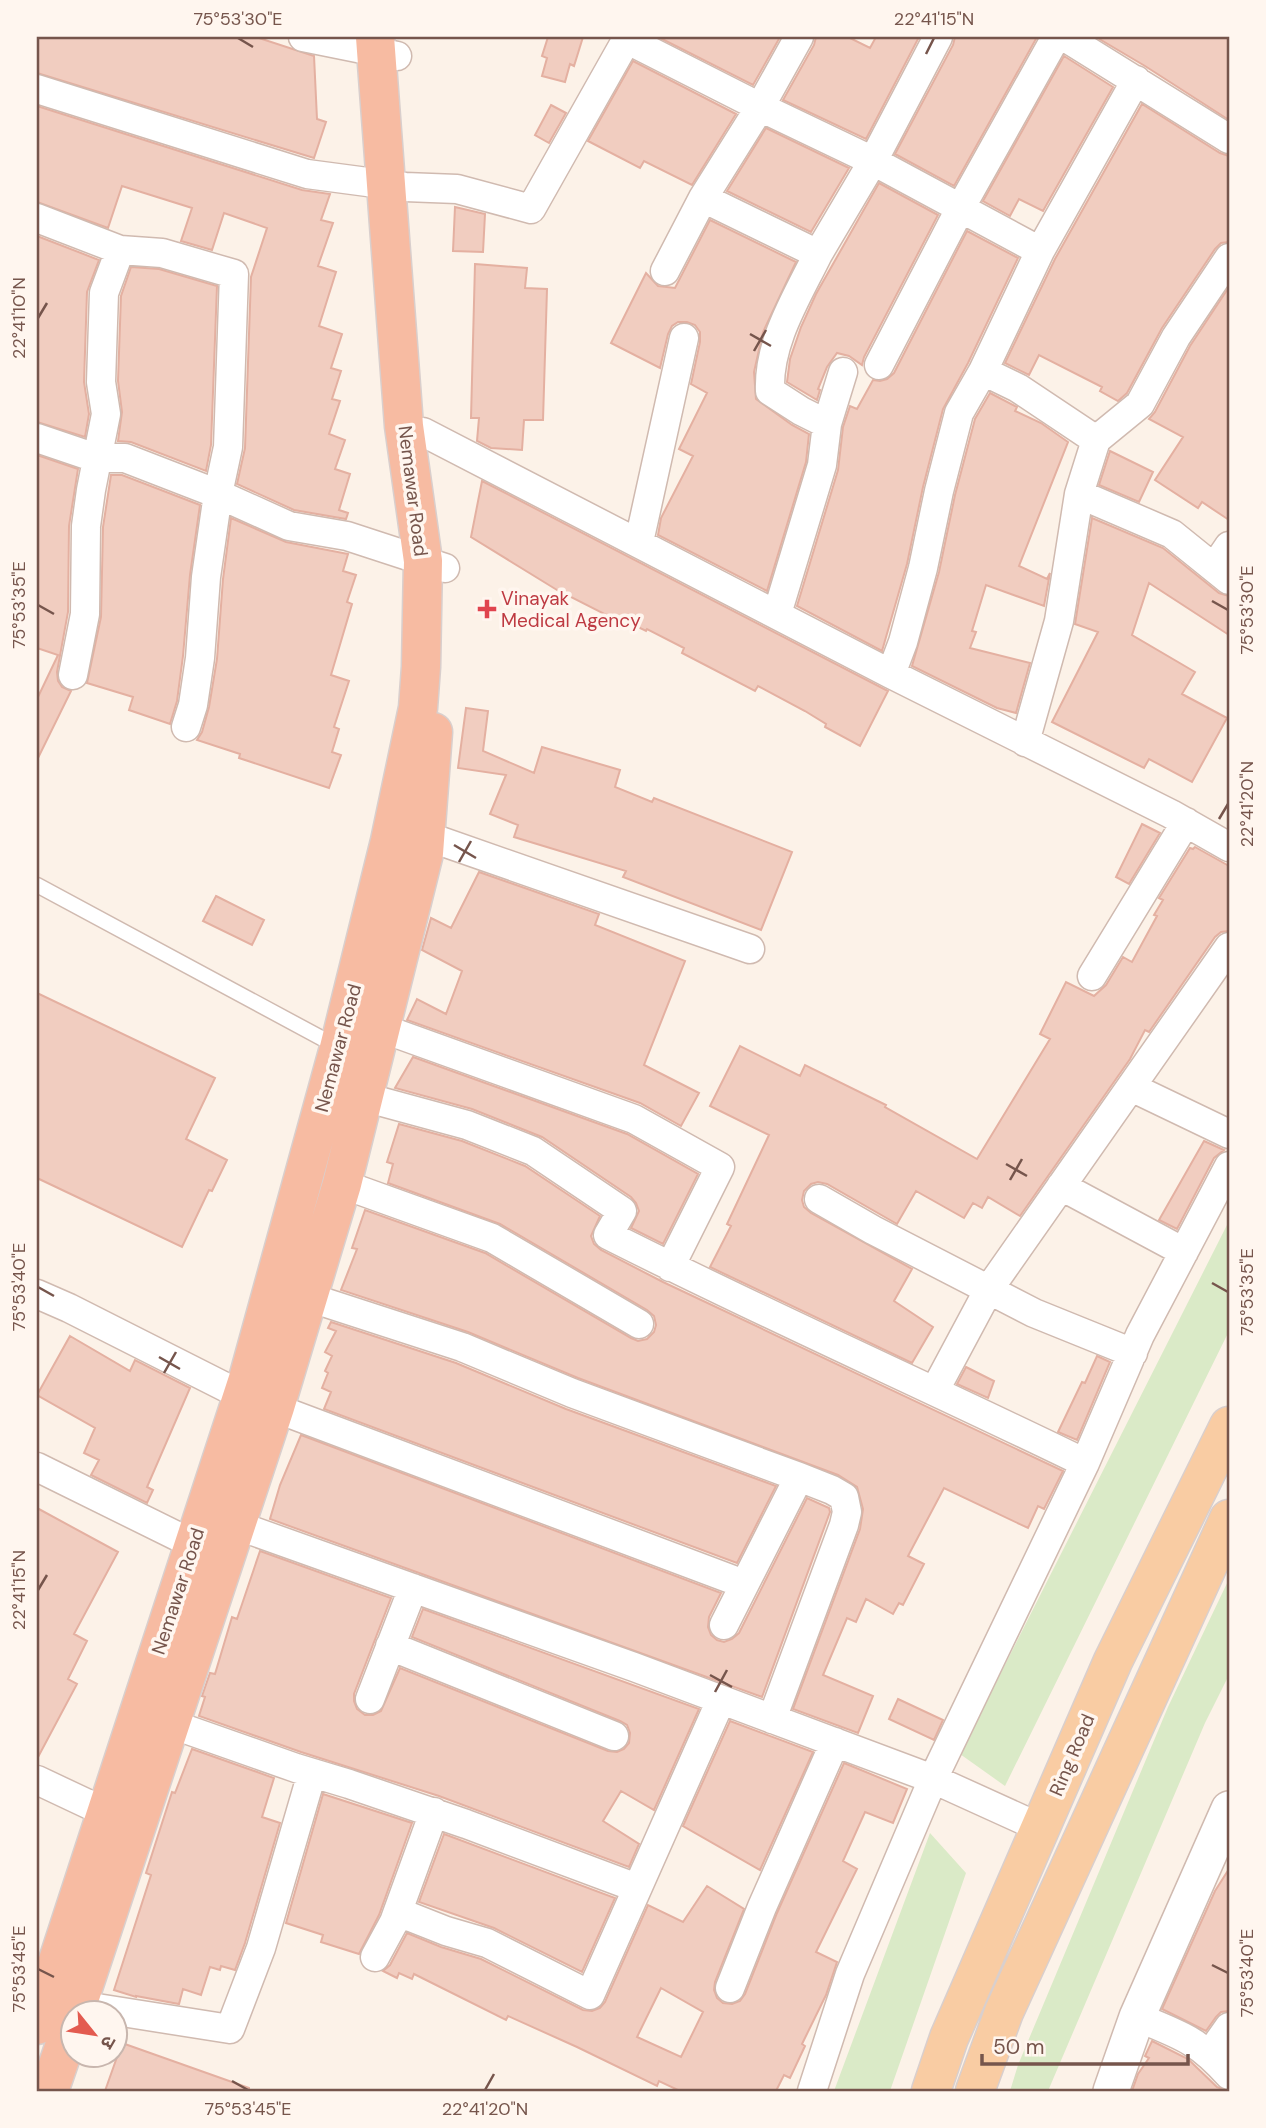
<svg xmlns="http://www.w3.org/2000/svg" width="1266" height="2128" font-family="'DM Sans','Noto Sans Devanagari',sans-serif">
<rect width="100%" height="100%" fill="#fcf2e8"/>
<!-- green -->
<path fill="#daeac7" d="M 1229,1221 L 1229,1331 L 1005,1786 L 960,1754 Z
M 1229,1579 L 1229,1675 L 1205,1723 L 1048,2091 L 1010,2091 L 1018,2065 L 1168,1707 Z
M 930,1833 L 966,1873 L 890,2091 L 834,2091 Z"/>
<!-- building -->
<path fill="#f1cdc0" stroke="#e4b0a1" stroke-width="2" fill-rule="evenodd" d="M 37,37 L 256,37 L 314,56 L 317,119 L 326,122 L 314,158 L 37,73 Z
M 548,37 L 583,37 L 574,66 L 570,64 L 565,82 L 542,76 L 547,58 L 542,56 Z
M 658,37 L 780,37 L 753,85 Z
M 816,37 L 848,37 L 870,48 L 876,37 L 919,37 L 866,139 L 783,100 L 814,45 Z
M 955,37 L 1037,37 L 954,186 L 895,154 L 953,45 Z
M 1096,37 L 1229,37 L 1229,120 L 1145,66 Z
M 1064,56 L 1113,87 L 1043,211 L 1019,199 L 1010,216 L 983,201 Z
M 633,61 L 736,114 L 692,185 L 644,161 L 640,168 L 588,141 Z
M 1142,104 L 1220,153 L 1229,156 L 1229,242 L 1221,243 L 1215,249 L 1162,328 L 1127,393 L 1118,401 L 1100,391 L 1102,387 L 1039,355 L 1029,375 L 1005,363 L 1055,259 Z
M 551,105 L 566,113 L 549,143 L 535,135 Z
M 37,106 L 302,190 L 330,194 L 321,220 L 333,223 L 318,266 L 336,272 L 319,326 L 342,334 L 331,368 L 341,371 L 332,399 L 340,401 L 329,434 L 345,440 L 335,469 L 350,474 L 339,510 L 348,513 L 346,519 L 294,510 L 237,484 L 245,448 L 251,277 L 267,228 L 224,213 L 212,250 L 181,241 L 192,208 L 122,186 L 108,228 L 37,202 Z
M 766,128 L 849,168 L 811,232 L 727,191 Z
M 879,183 L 938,215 L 864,357 L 862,365 L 849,356 L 837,353 L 827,367 L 818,389 L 820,390 L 817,400 L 787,382 L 790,359 L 801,327 L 816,294 Z
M 455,207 L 485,214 L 483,252 L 453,251 Z
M 710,220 L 796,262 L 763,332 L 754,372 L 756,399 L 792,425 L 809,434 L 806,462 L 767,591 L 658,535 L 661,518 L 693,456 L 679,449 L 707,393 L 691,384 L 700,342 L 700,332 L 695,325 L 687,322 L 678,322 L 672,326 L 668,334 L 660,368 L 611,343 L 646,273 L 658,286 L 675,288 Z
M 967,231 L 1018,258 L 968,363 L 943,409 L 923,487 L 907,564 L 882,651 L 797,606 L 838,470 L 843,427 L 850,406 L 857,409 L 873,380 L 880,381 L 887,379 L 894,373 Z
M 37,236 L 99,260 L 87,292 L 84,382 L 89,414 L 85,437 L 37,422 Z
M 475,264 L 527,268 L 525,288 L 547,289 L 543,420 L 524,420 L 522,450 L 491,448 L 477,441 L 479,418 L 471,418 Z
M 131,267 L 159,269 L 217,286 L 211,445 L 206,471 L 131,442 L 118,441 L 122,412 L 118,381 L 121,296 Z
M 1229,287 L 1229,520 L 1202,502 L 1198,508 L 1155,480 L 1183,437 L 1149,419 L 1155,412 L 1190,346 Z
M 990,393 L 1017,407 L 1015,411 L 1041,423 L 1068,442 L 1019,566 L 1047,579 L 1050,573 L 1044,606 L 986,585 L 972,631 L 976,632 L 970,648 L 1030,663 L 1016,713 L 997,708 L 912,666 L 939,572 L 955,495 L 975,419 Z
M 1110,451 L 1153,472 L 1139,502 L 1099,485 Z
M 37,455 L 78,469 L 69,526 L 68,612 L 57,672 L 58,681 L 62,687 L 71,691 L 37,760 L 37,699 L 58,655 L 37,648 Z
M 111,475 L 122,475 L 200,505 L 190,575 L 183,656 L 177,701 L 170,724 L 129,710 L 133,697 L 87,683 L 101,617 L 103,527 Z
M 482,481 L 888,691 L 860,746 L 825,727 L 826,724 L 805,711 L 758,686 L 755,691 L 682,653 L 684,648 L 647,629 L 646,631 L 628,622 L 626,625 L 557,590 L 471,537 Z
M 231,518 L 286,542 L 348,554 L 343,571 L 356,575 L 347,602 L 352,604 L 331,675 L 349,681 L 334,727 L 339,729 L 332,752 L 341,755 L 329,788 L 239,758 L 240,754 L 197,740 L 202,732 L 209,707 L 217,659 L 223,579 Z
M 1092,518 L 1163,548 L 1219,593 L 1229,596 L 1229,635 L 1149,583 L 1132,635 L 1195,672 L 1182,694 L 1227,718 L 1192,782 L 1149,759 L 1144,768 L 1052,722 L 1098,632 L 1075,624 Z
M 466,708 L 488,711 L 483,751 L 534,773 L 542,747 L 620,770 L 615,787 L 652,802 L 654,798 L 792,852 L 761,930 L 623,877 L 626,871 L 514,837 L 518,825 L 490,814 L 506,775 L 458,768 Z
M 1142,824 L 1160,833 L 1129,884 L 1116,877 Z
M 1195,847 L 1229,866 L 1229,931 L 1221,932 L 1215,937 L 1149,1032 L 1145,1030 L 1130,1059 L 1020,1216 L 988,1197 L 982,1208 L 973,1203 L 964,1218 L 916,1191 L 897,1224 L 827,1184 L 818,1182 L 811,1184 L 804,1191 L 802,1200 L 804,1207 L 811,1213 L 912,1269 L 894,1301 L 933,1327 L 912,1363 L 710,1267 L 731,1226 L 727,1224 L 769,1135 L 710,1106 L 740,1046 L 800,1076 L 805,1065 L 886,1105 L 885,1107 L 977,1159 L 1050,1039 L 1040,1034 L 1066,982 L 1094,996 L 1106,985 L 1123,957 L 1132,962 L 1157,916 L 1154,915 L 1163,900 L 1159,898 L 1190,848 L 1193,849 Z
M 479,872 L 599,914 L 595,925 L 685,961 L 644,1065 L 699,1093 L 681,1126 L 640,1103 L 407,1020 L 417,999 L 446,1014 L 462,971 L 422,950 L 431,918 L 451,928 Z
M 216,896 L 264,920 L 252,945 L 203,921 Z
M 37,993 L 215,1078 L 186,1139 L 227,1160 L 212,1191 L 209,1190 L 182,1247 L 37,1178 Z
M 413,1057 L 627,1134 L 698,1174 L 663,1244 L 631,1228 L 639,1211 L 636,1203 L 631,1197 L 542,1137 L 472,1109 L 395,1088 Z
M 399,1124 L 462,1141 L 525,1166 L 600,1216 L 591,1236 L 594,1244 L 601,1250 L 663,1282 L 1063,1471 L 1044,1509 L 1038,1506 L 1028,1528 L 944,1488 L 908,1556 L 924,1564 L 903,1605 L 899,1603 L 893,1614 L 866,1599 L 856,1622 L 847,1618 L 823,1675 L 873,1696 L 858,1733 L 793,1709 L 860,1529 L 863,1509 L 857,1487 L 838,1475 L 578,1378 L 468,1332 L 341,1290 L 357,1249 L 352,1248 L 365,1210 L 485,1253 L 631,1338 L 638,1341 L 647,1339 L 654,1332 L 656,1325 L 654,1316 L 647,1310 L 500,1224 L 388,1183 L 393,1164 L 387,1162 Z
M 1204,1141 L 1224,1150 L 1214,1158 L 1177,1229 L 1159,1220 Z
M 331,1322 L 456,1363 L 566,1409 L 776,1486 L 737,1563 L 324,1409 L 331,1392 L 322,1388 L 328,1373 L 325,1371 L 332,1356 L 325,1352 L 336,1331 L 328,1328 Z
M 70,1336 L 130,1371 L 135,1360 L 190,1388 L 147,1487 L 153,1490 L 147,1503 L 91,1475 L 99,1460 L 84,1453 L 95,1428 L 37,1395 Z
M 1097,1356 L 1110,1362 L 1077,1440 L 1058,1432 L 1082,1382 L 1085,1383 Z
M 966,1367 L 994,1381 L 988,1398 L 957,1384 Z
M 301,1435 L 721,1593 L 709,1617 L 708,1627 L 711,1635 L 717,1640 L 724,1642 L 732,1639 L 739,1633 L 807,1498 L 829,1508 L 830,1512 L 762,1697 L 270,1519 L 280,1485 Z
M 37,1508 L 118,1552 L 74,1634 L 87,1641 L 68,1679 L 77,1684 L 37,1759 Z
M 260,1551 L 391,1598 L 354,1694 L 354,1701 L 357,1709 L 365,1715 L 373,1715 L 381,1711 L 400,1668 L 608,1751 L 617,1752 L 624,1749 L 629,1743 L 630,1733 L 627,1725 L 620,1721 L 412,1637 L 423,1609 L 699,1709 L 654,1810 L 621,1791 L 603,1821 L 639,1844 L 629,1867 L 439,1796 L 301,1752 L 199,1716 L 205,1697 L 202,1696 L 210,1673 L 215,1674 L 232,1617 L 237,1619 Z
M 898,1699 L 943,1720 L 934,1740 L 889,1719 Z
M 730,1721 L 813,1752 L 760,1870 L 683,1826 Z
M 192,1749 L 274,1778 L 262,1817 L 280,1823 L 245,1943 L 235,1970 L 221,1966 L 220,1970 L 210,1967 L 201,1995 L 183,1989 L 179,2004 L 136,1996 L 136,1997 L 114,1990 L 151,1875 L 146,1873 L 172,1792 L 175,1793 Z
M 844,1763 L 907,1789 L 893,1823 L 865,1812 L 843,1861 L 857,1869 L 816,1952 L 837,1962 L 826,1995 L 802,2044 L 805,2046 L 790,2078 L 784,2075 L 776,2091 L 680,2091 L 659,2081 L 657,2086 L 577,2047 L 508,2016 L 506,2020 L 414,1974 L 412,1979 L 399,1973 L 397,1978 L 383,1971 L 390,1965 L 407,1933 L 441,1947 L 481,1959 L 583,2010 L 592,2011 L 600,2008 L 605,2002 L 648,1905 L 683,1922 L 707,1886 L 744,1909 L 715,1982 L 714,1990 L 717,1998 L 723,2003 L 732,2004 L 740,2001 L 745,1994 L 777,1913 ZM 661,1988 L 703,2012 L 681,2057 L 637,2037 Z
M 323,1794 L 412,1823 L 379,1915 L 359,1954 L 321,1942 L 323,1935 L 286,1923 Z
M 444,1834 L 615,1898 L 582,1972 L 494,1928 L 419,1902 Z
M 1229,1869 L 1229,2011 L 1221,2012 L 1216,2017 L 1206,2031 L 1162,2009 L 1215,1891 Z
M 1152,2041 L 1188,2059 L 1217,2087 L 1229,2091 L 1132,2091 L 1138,2074 L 1149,2058 L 1145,2056 Z
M 122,2043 L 249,2088 L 249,2091 L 105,2091 Z"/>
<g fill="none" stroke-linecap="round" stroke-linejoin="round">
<defs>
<path id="service" d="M 37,885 L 338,1047"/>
<path id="minor" d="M 303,37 L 397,56
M 1065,37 L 1229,139
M 626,39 L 760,107 L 873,161 L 818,254
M 37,89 L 307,174 L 405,187 L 457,189 L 531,209 L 628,37
M 703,198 L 818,254 C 797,297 768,342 770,391 L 801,411 L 827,424 L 822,465 L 777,614
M 37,218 L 120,250 L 162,253 L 234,274 L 228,447 L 218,494 L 206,577 L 200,658 L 193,705 L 186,727
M 1040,251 L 1136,80
M 665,271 L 703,198 L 760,107 L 799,37
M 879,365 L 961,207 L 1056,37
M 983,371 L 1018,388 L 1096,440 L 1079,494 L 1059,621 L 1025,742
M 827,424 L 843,372
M 423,432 L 891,674 L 1171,814 L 1229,847
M 37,438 L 96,458 L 125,458 L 218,494 L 289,526 L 347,536 L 445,568
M 1096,440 L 1140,404 L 1176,337 L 1229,258
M 1079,494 L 1172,534 L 1229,580
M 639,542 L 684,338
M 1214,568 L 1229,546
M 891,674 L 903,642 L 923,568 L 939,491 L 959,413 L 983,371 L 1040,251 L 873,161 L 938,37
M 73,675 L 85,614 L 86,526 L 91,490 L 106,414 L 101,382 L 104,293 L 120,250
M 426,836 L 750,949
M 1092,976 L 1186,822
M 381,1028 L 634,1119 L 720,1167 L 670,1267
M 1131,1087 L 1229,1134
M 364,1097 L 467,1125 L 533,1151 L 622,1211 L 608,1235 C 766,1315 927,1386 1085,1463
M 342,1184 L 492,1238 L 639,1324
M 1061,1186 L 1184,1252
M 819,1199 L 873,1230 L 1034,1313 L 1133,1353
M 37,1294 L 69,1308 L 243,1396 L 744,1584
M 308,1297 L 462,1347 L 572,1393 L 799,1477 L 832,1490 L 844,1497 L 847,1512 L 844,1525 L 772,1719
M 935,1390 L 989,1289 L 1229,947
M 37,1467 L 193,1544
M 236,1525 L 634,1667 L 933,1779 L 1041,1828
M 724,1625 L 799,1477
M 390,1646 L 614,1736
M 370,1699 L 413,1588
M 171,1724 L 296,1768 L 349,1784 L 466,1824 L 637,1888
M 37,1780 L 90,1805 L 109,1804 L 125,1809
M 398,1912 L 446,1931 L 487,1943 L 590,1995 L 721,1700
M 375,1957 L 394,1922 L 434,1812
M 730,1988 L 762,1907 L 835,1742
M 78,2005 L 230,2029 L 261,1948 L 312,1773
M 1137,2017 C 1180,2035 1197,2039 1229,2075
M 1210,2054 L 1229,2027
M 812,2091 L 850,1974 L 933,1779 L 1085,1463 L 1140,1335 L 1229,1166"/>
<path id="tertiary" d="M 1111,2091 L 1137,2017 L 1229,1809"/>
<path id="primary" d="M 931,2091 L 949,2038 L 1113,1661 L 1229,1426
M 975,2091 L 1004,2012 L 1229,1519"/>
<path id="trunk" d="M 75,2012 L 275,1407 L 342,1184 L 424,853 L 433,732
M 37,2025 L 248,1379 L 339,1048 L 390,841 L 418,708 L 421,667 L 423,561 L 404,426 L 375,37
M 49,2091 L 74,2018"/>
</defs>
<!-- service casing -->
<use href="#service" stroke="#d0bab0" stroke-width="17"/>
<!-- minor casing -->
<use href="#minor" stroke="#d0bab0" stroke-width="31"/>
<!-- tertiary casing -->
<use href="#tertiary" stroke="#d0bab0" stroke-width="38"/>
<!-- primary casing -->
<use href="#primary" stroke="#d9cfcd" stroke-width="41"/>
<!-- trunk casing -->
<use href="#trunk" stroke="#d9cfcd" stroke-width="41"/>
<!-- service -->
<use href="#service" stroke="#fff" stroke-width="14"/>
<!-- minor -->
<use href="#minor" stroke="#fff" stroke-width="28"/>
<!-- tertiary -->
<use href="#tertiary" stroke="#fff" stroke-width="35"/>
<!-- primary -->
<use href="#primary" stroke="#f9cca3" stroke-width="38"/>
<!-- trunk -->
<use href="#trunk" stroke="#f7bba2" stroke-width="38"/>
</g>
<!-- ticks -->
<path fill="none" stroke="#76554c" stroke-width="2.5" d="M 238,38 L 253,47M 926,54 L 934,38M 38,318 L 47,303M 750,334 L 771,346M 754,351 L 766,330M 1212,601 L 1228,610M 38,605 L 54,614M 1219,819 L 1228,804M 454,845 L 476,858M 459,862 L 471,841M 1006,1164 L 1027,1176M 1010,1180 L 1022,1159M 1212,1283 L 1228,1292M 38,1287 L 54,1296M 159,1357 L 180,1369M 164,1373 L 176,1352M 38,1590 L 47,1575M 710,1675 L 732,1687M 715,1692 L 727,1670M 1212,1965 L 1228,1973M 38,1969 L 54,1977M 232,2081 L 248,2090M 485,2090 L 494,2074"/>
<!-- markers -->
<path fill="#e0444e" stroke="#fff6ef" stroke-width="2.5" d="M483.5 598.5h7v7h7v7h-7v7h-7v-7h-7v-7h7z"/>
<g text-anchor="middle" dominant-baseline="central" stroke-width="7" stroke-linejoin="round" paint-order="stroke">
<!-- street labels -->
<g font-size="19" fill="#76554c" stroke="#fff6ef">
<text transform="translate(413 491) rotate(83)">Nemawar Road</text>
<text transform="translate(338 1048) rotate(-75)">Nemawar Road</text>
<text transform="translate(178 1591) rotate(-72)">Nemawar Road</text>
<text transform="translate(1072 1755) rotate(-67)">Ring Road</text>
</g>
<!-- health labels -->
<g font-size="19" fill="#be3a42" stroke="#fff6ef" text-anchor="start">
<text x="501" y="598">Vinayak<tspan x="501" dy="22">Medical Agency</tspan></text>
</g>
</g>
<!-- border -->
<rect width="1266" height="2128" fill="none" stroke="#fff6ef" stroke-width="77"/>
<!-- north arrow -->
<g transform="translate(94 2034) rotate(120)"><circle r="33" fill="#fff6ef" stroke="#c8b6ae" stroke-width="2"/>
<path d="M0-5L12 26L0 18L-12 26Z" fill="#e35b50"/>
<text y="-10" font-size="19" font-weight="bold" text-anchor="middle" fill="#76554c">उ</text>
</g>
<!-- scale -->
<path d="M982 2054v10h206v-10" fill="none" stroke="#76554c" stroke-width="3.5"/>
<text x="993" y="2054" font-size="21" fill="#76554c" stroke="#fff6ef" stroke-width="5" paint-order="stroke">50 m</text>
<rect x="38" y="38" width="1190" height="2052" fill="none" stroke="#76554c" stroke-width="2.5"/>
<g font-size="18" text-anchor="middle" fill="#76554c">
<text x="238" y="25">75°53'30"E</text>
<text x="934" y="25">22°41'15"N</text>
<text transform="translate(19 318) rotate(-90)" y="6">22°41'10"N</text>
<text transform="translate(19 605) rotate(-90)" y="6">75°53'35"E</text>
<text transform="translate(1247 610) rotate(-90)" y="6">75°53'30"E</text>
<text transform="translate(1247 804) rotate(-90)" y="6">22°41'20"N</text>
<text transform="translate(19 1287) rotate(-90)" y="6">75°53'40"E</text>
<text transform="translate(1247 1292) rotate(-90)" y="6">75°53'35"E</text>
<text transform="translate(19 1590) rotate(-90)" y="6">22°41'15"N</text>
<text transform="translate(19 1969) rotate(-90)" y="6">75°53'45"E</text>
<text transform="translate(1247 1973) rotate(-90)" y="6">75°53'40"E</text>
<text x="248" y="2115">75°53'45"E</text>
<text x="485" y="2115">22°41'20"N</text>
</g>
</svg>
